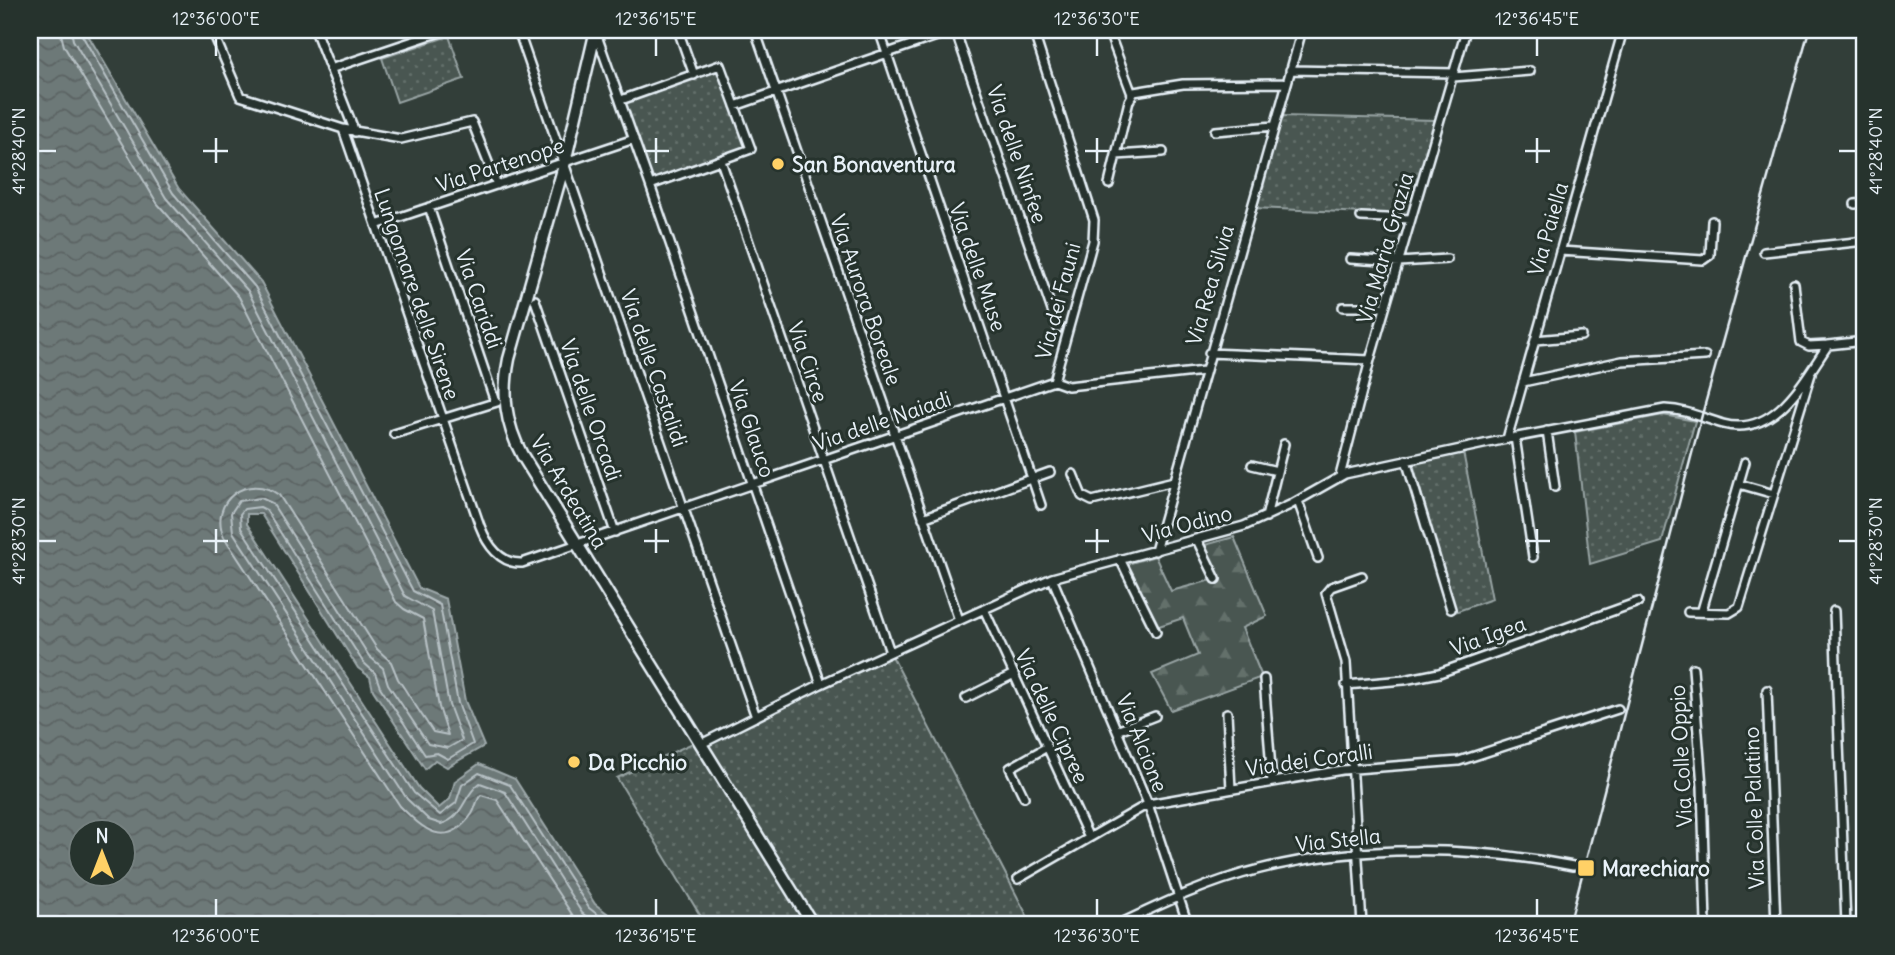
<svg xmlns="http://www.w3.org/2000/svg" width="1895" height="955" font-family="Delius,sans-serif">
<defs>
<pattern id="green-dots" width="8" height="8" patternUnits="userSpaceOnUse" patternTransform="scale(1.75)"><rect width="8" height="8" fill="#495651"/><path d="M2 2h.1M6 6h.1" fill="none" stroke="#636f6b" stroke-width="1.8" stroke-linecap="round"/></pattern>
<pattern id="forest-firs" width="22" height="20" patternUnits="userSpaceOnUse" patternTransform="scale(1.75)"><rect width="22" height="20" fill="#495651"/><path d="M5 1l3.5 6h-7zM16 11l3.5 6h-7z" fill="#636f6b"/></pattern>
<pattern id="water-waves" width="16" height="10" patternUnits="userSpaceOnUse" patternTransform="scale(1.75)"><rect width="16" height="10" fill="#6d7978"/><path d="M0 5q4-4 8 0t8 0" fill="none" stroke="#5b6363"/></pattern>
</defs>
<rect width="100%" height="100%" fill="#323e39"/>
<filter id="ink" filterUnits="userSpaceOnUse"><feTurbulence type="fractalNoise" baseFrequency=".0143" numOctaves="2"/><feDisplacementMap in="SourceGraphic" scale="14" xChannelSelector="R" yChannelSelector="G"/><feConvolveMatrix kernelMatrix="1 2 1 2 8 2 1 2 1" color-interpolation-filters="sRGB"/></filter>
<g filter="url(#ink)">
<!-- green -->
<path fill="url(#green-dots)" stroke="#98a4a4" stroke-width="2" d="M 449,36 L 464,79 L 397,102 L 382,58 Z
M 720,65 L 751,149 L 650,185 L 621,100 Z
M 1282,116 L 1435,120 L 1408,215 L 1254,208 Z
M 1663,415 L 1695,421 L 1662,542 L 1590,564 L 1575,432 Z
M 1463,452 L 1492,599 L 1455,612 L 1413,464 Z
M 890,652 L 1032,925 L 706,925 L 617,778 Z"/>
<!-- forest -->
<path fill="url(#forest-firs)" stroke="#98a4a4" stroke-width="2" d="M 1234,537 L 1267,616 L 1242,628 L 1262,677 L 1171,710 L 1152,674 L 1198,655 L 1183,618 L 1159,626 L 1127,564 L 1155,556 L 1171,591 L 1219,578 L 1205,545 Z"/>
<!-- water -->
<path fill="url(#water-waves)" stroke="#9ea9ab" stroke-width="2" fill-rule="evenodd" d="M 30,30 L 85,30 L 179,189 L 261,282 L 419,588 L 446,599 L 465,701 L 484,746 L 447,767 L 435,760 L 425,769 L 373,690 L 370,677 L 358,668 L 261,514 L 247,514 L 247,524 L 419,788 L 439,808 L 450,799 L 455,781 L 479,764 L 515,779 L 595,904 L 623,925 L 30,925 ZM 80,832 L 122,832 L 122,874 L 80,874 Z"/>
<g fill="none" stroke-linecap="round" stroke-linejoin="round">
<!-- shore -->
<path stroke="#b7c1c5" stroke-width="2" d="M 60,30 L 64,46 L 157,203 L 239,297 L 396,602 L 404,609 L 423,619 L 439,707 L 448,735 L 433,732 L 398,679 L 391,662 L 377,649 L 279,495 C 248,472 208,501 224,537 L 400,806 C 423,829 446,851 472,814 C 476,808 476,800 481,795 L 497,800 L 579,925
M 71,30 L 73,40 L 166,198 L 248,291 L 405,596 L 432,611 L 449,705 L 462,740 L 448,748 L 428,744 L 388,684 L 383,668 L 369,656 L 272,503 L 261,498 L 239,501 L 231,513 L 233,532 L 407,799 L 429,820 L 441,824 C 464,818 463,795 480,783 L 505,792 L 582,913 L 596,925
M 79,30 L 173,193 L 255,287 L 413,591 L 440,605 L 458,703 L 473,744 L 448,759 L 437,753 L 425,755 L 380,687 L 375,673 L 363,662 L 266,510 L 260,507 L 244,509 L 240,514 L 241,528 L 414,793 L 440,815 L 456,803 L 462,785 L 479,773 L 510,785 L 589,908 L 611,925"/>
<defs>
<path id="street" d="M 212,30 L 240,96 L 343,129 L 480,526 C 487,544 500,564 522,563 L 1054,381 L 1068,386 L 1204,371
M 315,30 L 355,132
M 518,30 L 756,717
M 678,30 L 694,75
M 755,30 L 959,620
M 879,30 L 1019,442
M 955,30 L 1058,328
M 1033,30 L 1094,220 L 1093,241 L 1054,381
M 1108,30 L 1132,94
M 596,33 L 650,185 L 751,149 L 720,65 L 621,100
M 330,69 L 446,30
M 1290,70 L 1454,73
M 1453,77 L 1530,71
M 735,106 L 954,30
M 343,129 L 401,139 L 472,122 L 497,185
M 1215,131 L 1274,126
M 1116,155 L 1163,152
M 721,161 L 890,652
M 1109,184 L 1129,101 L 1134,92 L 1183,84 L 1286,83
M 650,185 L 821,684
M 1855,204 L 1865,203
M 429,207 L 495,402
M 1361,217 L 1411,219
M 376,225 L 634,139
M 1560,251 L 1703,260 L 1710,255 L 1712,221
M 1764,252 L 1865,241
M 1350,259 L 1399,262 L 1447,259
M 1794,284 L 1801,342 L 1809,346 L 1828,345
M 535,300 L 615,532
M 1343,307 L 1385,307
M 1535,340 L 1581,336
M 1209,353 L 1370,360
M 1523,382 L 1622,361 L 1705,356
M 1547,431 L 1555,487
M 394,434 L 497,402
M 1515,437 L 1533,557
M 1507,439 L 1623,30
M 1021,446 L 1041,505
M 1406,460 L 1451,609
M 1252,465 L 1277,471
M 1073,474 L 1082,496 L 1092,501 L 1174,481
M 1340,476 L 1370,360 L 1466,30
M 1739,484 L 1774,494
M 1298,501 L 1318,558
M 1266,517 L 1284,444
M 923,518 L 1050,472
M 1197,540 L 1216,579
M 1155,551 L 1302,30
M 1120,559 L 1156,632
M 1362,576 L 1331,587 L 1326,593 L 1346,662 L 1362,925
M 1052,578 L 1148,804 L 1188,925
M 984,609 L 1089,838
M 1702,610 L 1745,462
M 1834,611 L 1846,925
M 1688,612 L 1729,613 L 1739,607 L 1811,374
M 1693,668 L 1702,786 L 1706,925
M 1264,679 L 1272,782
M 1346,685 L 1404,680 L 1439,673 L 1638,602
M 1767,690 L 1776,925
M 966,698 L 1014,674
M 1227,713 L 1231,789
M 1119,730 L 1155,716
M 701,744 L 821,684 L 1052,578 L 1244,526 L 1290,505 L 1345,474 L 1507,439 L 1665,409 C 1687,410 1702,418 1723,424 C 1775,438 1804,380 1828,345 L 1865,341
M 1024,797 L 1010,768 L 1047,747
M 1018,879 L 1148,804 L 1342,770 L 1459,761 L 1618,709
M 1117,925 C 1163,903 1210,881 1260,869 C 1360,844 1472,846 1573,866"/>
<path id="secondary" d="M 596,30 L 565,162 L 509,359 C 502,394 505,423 522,455 L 813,925"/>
</defs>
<!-- street casing -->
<use href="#street" stroke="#e8f1f8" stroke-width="12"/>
<!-- secondary casing -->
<use href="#secondary" stroke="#e8f1f8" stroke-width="15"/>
<!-- street -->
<use href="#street" stroke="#26332d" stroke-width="7"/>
<!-- secondary -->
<use href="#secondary" stroke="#26332d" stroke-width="10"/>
<!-- rail -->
<path stroke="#e8f1f8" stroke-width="2.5" d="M 1569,925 L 1702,415 L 1809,30"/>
</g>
</g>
<!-- ticks -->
<path fill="none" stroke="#e8f1f8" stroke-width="2.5" d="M 216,38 L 216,56M 656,38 L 656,56M 1097,38 L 1097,56M 1537,38 L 1537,56M 216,138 L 216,163M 656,138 L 656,163M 1097,138 L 1097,163M 1537,138 L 1537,163M 38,151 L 56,151M 203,151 L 228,151M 644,151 L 669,151M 1085,151 L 1109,151M 1525,151 L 1550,151M 1839,151 L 1856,151M 216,529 L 216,553M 656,529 L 656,553M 1097,529 L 1097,553M 1537,529 L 1537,553M 38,541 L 56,541M 203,541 L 228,541M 644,541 L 669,541M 1085,541 L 1109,541M 1525,541 L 1550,541M 1839,541 L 1856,541M 216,899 L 216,916M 656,899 L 656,916M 1097,899 L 1097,916M 1537,899 L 1537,916"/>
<!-- markers -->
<g fill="#ffd166" stroke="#26332d" stroke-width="2.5">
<circle cx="778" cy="164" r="7"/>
<circle cx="574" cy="762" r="7"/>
<rect x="1577" y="859" width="18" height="18" rx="3.5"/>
</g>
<g text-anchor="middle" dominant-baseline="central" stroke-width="6" stroke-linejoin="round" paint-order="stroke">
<!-- street labels -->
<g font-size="21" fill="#e8f1f8" stroke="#26332d">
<text transform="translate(1017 154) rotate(71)">Via delle Ninfee</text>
<text transform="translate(500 165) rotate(-18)">Via Partenope</text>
<text transform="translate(1548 229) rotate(-74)">Via Paiella</text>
<text transform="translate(1385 248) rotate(-74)">Via Maria Grazia</text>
<text transform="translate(978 267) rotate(71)">Via delle Muse</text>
<text transform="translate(1210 285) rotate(-74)">Via Rea Silvia</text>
<text transform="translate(417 294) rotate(71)">Lungomare delle Sirene</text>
<text transform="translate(479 299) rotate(71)">Via Cariddi</text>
<text transform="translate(866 300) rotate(71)">Via Aurora Boreale</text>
<text transform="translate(1058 301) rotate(-75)">Via dei Fauni</text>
<text transform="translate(808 362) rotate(71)">Via Circe</text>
<text transform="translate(654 368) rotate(71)">Via delle Castalidi</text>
<text transform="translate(591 410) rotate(71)">Via delle Orcadi</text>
<text transform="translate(882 421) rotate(-19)">Via delle Naiadi</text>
<text transform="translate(752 429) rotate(71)">Via Glauco</text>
<text transform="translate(569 492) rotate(59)">Via Ardeatina</text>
<text transform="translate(1187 524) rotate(-15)">Via Odino</text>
<text transform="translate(1488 636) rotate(-20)">Via Igea</text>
<text transform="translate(1052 716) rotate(65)">Via delle Cipree</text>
<text transform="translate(1142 743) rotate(68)">Via Alcione</text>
<text transform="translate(1681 756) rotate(-93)">Via Colle Oppio</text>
<text transform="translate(1309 760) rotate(-8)">Via dei Coralli</text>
<text transform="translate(1754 808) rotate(-92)">Via Colle Palatino</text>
<text transform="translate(1338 840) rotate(-6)">Via Stella</text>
</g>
<!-- poi labels -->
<g font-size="21" font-weight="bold" fill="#e8f1f8" stroke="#26332d" text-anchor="start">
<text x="792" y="164">San Bonaventura</text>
<text x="588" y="762">Da Picchio</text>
<text x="1602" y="868">Marechiaro</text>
</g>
</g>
<!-- margin -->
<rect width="1895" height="955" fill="none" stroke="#26332d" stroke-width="77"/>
<!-- north arrow -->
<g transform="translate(102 853)"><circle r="33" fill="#26332d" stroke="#747f7e" stroke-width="2"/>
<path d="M0-5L12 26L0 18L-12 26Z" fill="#ffd166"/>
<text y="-10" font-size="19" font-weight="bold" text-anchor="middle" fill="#e8f1f8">N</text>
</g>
<rect x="38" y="38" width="1818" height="878" fill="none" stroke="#e8f1f8" stroke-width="2.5"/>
<g font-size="18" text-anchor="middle" fill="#e8f1f8">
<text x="216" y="25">12°36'00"E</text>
<text x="656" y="25">12°36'15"E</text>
<text x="1097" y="25">12°36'30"E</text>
<text x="1537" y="25">12°36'45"E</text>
<text transform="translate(19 151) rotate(-90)" y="6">41°28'40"N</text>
<text transform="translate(1876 151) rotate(-90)" y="6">41°28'40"N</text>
<text transform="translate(19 541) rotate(-90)" y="6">41°28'30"N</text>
<text transform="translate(1876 541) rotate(-90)" y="6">41°28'30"N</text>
<text x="216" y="942">12°36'00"E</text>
<text x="656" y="942">12°36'15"E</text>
<text x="1097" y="942">12°36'30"E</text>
<text x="1537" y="942">12°36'45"E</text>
</g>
</svg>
